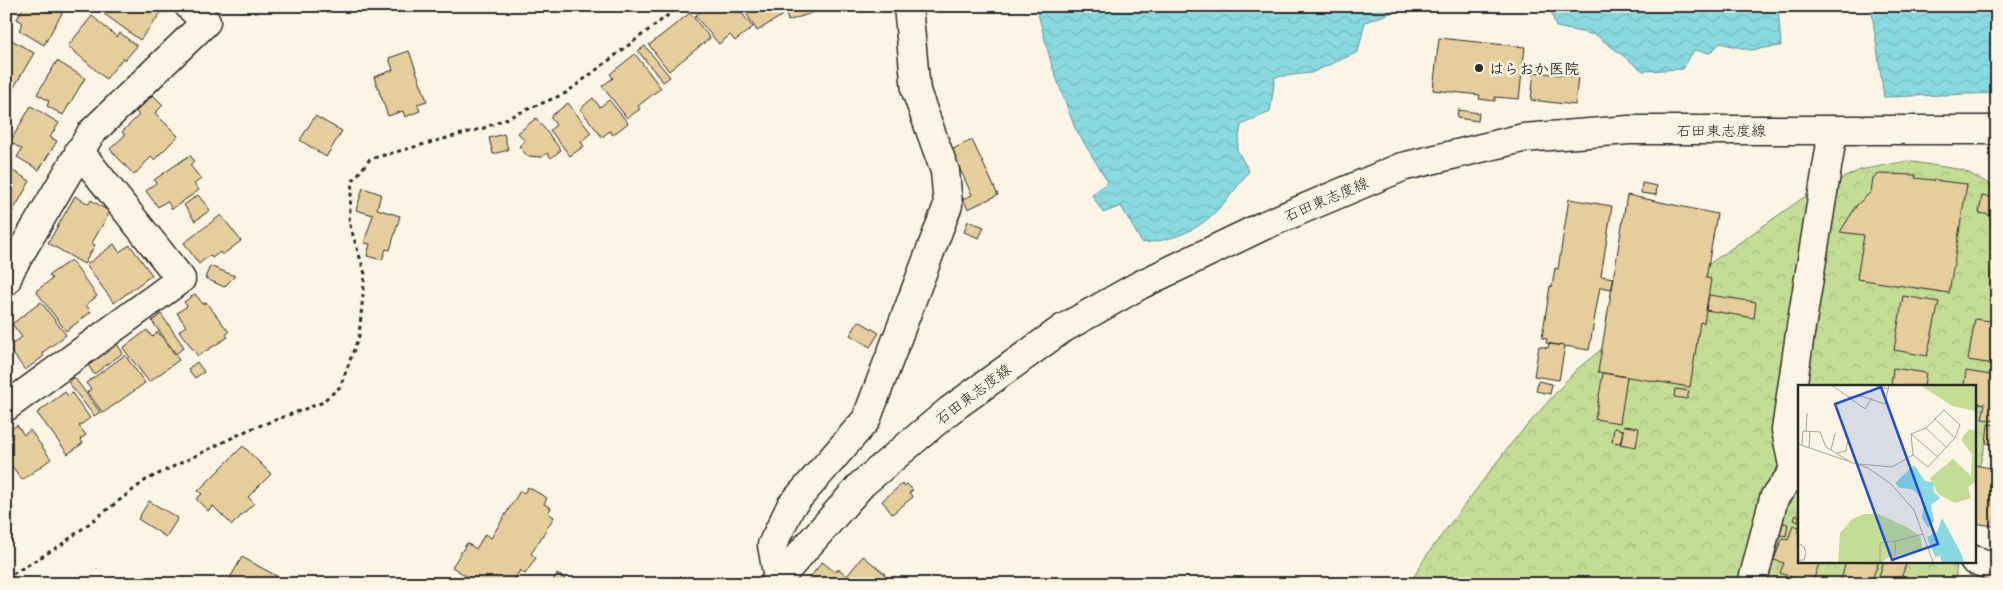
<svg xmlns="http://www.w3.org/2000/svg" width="2003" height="590" font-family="Delius,'Klee One',sans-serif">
<defs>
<pattern id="forest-crowns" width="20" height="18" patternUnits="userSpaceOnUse" patternTransform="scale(1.25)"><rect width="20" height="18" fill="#c3dd94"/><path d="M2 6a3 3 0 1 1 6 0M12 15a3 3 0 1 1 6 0" fill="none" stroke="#a8be80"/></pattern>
<pattern id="water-waves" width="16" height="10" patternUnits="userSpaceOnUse" patternTransform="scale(1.25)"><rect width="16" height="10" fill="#88dae0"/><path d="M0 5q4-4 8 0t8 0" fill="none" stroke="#76bbc0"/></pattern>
</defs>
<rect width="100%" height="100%" fill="#fcf5e5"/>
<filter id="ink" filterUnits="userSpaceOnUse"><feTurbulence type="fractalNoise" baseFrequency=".02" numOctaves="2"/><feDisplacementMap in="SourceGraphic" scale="10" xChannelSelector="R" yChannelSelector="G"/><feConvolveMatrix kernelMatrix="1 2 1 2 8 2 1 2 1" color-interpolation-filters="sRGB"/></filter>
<g filter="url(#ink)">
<!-- forest -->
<path fill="url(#forest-crowns)" stroke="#778460" d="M 1907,161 L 1963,170 L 1997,188 L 1997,402 L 1974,486 L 1974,386 L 1799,386 L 1799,561 L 1957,561 L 1955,584 L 1410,584 L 1426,556 L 1509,446 L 1576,370 L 1685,281 L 1807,195 L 1860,170 Z"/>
<!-- water -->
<path fill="url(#water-waves)" stroke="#639498" d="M 1036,6 L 1411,6 L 1365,22 L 1358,52 L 1311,73 L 1275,77 L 1270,112 L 1241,125 L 1237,150 L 1249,171 C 1217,214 1199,238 1142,243 L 1121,206 L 1103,213 L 1092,195 L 1108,182 L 1075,128 L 1052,66 Z
M 1514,6 L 1778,6 L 1781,46 L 1750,50 L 1720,43 L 1710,53 L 1694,50 L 1683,69 L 1643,71 L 1596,35 L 1556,27 L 1550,8 Z
M 1871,6 L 1997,6 L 1997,93 L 1884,97 Z"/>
<!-- building -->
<path fill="#e6cd9c" stroke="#2b2b2b" d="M 24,6 L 66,6 L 44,45 L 19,30 L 23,23 L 17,19 Z
M 77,6 L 91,6 L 88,12 Z
M 108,6 L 157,6 L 163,10 L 140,40 L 103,13 Z
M 707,6 L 736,6 L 753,27 L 735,41 L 730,35 L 719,44 L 695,16 Z
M 742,6 L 778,6 L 783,15 L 757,31 Z
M 784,6 L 815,6 L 817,11 L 788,21 Z
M 690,13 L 710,38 L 669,71 L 649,45 Z
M 92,16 L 117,37 L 120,33 L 137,46 L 125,60 L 123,58 L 106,79 L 68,46 Z
M 1439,38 L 1525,47 L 1519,99 L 1495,97 L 1495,101 L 1479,99 L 1480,95 L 1433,90 Z
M 10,39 L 34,53 L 10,94 L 6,91 L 6,46 Z
M 645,46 L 670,77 L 663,82 L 638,51 Z
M 409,51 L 427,101 L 417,104 L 420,111 L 405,117 L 403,111 L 388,116 L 374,77 L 393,70 L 389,58 Z
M 635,54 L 661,88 L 638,106 L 640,109 L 627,118 L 602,86 L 613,78 L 610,74 Z
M 57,61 L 85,78 L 63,115 L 47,106 L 49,101 L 37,94 Z
M 1534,72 L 1578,77 L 1575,105 L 1531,100 Z
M 153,95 L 163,105 L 155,113 L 178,136 L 154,160 L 151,157 L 134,175 L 110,149 L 125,135 L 122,132 L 139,115 L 136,112 Z
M 593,98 L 600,107 L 609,100 L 628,123 L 613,135 L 610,131 L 602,137 L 580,109 Z
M 568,103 L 591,133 L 581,142 L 584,146 L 570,156 L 550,130 L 556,125 L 550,117 Z
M 31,106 L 59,123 L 50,137 L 57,141 L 39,170 L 17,157 L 22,149 L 10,142 Z
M 1458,110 L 1479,113 L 1478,121 L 1457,118 Z
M 315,116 L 342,131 L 326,157 L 300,140 Z
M 536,118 L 561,150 L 551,158 L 547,153 L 542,157 L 527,156 L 519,146 L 525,141 L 518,133 Z
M 504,134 L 508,150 L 493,154 L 489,138 Z
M 972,140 L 998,195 L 968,209 L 963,199 L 972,195 L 951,150 Z
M 190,155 L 194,161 L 190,165 L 201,179 L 194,184 L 199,190 L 172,209 L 167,201 L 158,207 L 146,191 L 156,183 L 154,180 Z
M 6,167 L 30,181 L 12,213 L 6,209 Z
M 1878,174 L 1916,175 L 1915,178 L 1967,184 L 1949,293 L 1857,279 L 1864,235 L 1840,232 L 1857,205 L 1871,192 L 1873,178 Z
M 1642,183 L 1657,186 L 1656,195 L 1641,193 Z
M 363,188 L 381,194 L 377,209 L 400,216 L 390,250 L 386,249 L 382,260 L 367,256 L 370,244 L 364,243 L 373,215 L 356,210 Z
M 198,195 L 210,210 L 195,221 L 184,205 Z
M 1627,195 L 1717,214 L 1706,278 L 1711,279 L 1704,323 L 1700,322 L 1690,387 L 1598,372 Z
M 75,196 L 89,204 L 91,200 L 110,212 L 92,243 L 95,245 L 84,264 L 48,243 Z
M 1982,196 L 1997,198 L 1997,216 L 1979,213 Z
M 1569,199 L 1612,206 L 1601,276 L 1614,278 L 1612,289 L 1600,287 L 1589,350 L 1546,343 L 1547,339 L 1542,338 L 1550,286 L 1552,287 L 1555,268 L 1558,269 Z
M 221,215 L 241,241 L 222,255 L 220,252 L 212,258 L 210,255 L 199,264 L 184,243 Z
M 968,221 L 984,227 L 979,238 L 964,232 Z
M 1997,238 L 1997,284 L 1990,283 Z
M 114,244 L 119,252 L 130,245 L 152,275 L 114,303 L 86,265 Z
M 71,260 L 97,296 L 86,305 L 91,312 L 66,331 L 36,291 L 52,279 L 49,275 Z
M 210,266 L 235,276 L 224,287 L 205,278 Z
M 195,294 L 203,304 L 206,302 L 229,332 L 226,335 L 228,337 L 198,356 L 179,331 L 186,326 L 177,313 L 187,306 L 184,302 Z
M 1709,295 L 1756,302 L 1754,318 L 1706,310 Z
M 1903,296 L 1939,302 L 1927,356 L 1894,350 Z
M 41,302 L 66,335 L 42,353 L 44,356 L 25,370 L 8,347 L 22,337 L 12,324 Z
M 161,314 L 184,347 L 176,354 L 152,321 Z
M 1975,319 L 1997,322 L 1997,352 L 1994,364 L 1968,360 Z
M 859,321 L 879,333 L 870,347 L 850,335 Z
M 147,330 L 152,337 L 158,332 L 179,360 L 149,382 L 123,348 Z
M 117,344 L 123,353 L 94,374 L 88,365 Z
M 1549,344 L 1565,346 L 1559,380 L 1534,376 L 1539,346 L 1548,348 Z
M 125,355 L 145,383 L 103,413 L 87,392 L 91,389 L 86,383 Z
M 197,362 L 204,372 L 195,378 L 188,369 Z
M 1893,368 L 1926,373 L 1924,386 L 1891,386 Z
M 1966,371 L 1997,376 L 1997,421 L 1982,419 L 1985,404 L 1979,403 L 1974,430 L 1974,386 L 1964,386 Z
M 1603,373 L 1627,377 L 1620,423 L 1595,419 Z
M 74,377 L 100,412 L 94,416 L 68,382 Z
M 1538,381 L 1552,384 L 1550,394 L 1536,391 Z
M 1675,389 L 1689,391 L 1687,399 L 1674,397 Z
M 65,392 L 68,396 L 72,393 L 90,418 L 79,426 L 86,435 L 80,439 L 83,443 L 68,454 L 37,413 Z
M 1988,424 L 1997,425 L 1997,444 L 1986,443 Z
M 17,425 L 24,435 L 30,430 L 51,459 L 22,480 L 6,458 L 6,433 Z
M 1624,426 L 1639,428 L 1636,447 L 1620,444 Z
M 1614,428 L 1623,430 L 1621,443 L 1612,442 Z
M 243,446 L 271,474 L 248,497 L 254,503 L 232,525 L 213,506 L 208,511 L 196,499 L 202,494 L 198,491 Z
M 1974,465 L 1997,469 L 1992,504 L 1996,505 L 1993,526 L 1974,523 Z
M 902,484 L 904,486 L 907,484 L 913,490 L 909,493 L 913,497 L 892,514 L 882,501 Z
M 528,487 L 547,498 L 544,504 L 551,508 L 548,513 L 554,517 L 531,554 L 536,558 L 525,574 L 520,570 L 512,584 L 479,584 L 452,567 L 467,543 L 476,549 L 485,534 L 491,538 L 520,491 L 524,493 Z
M 149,501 L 178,518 L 166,537 L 138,519 Z
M 1796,515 L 1799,516 L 1799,522 L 1794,520 Z
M 1783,523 L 1788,524 L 1786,536 L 1780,535 Z
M 1793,525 L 1799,527 L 1799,561 L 1820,561 L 1812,584 L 1780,573 L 1784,563 L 1774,560 L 1782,538 L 1788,540 Z
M 863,556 L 885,574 L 877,584 L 805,584 L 822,562 L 835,572 L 839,569 L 847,576 Z
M 242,557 L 291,584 L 240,584 L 230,578 Z
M 1846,561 L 1879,561 L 1870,584 L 1840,584 Z
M 1884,561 L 1899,561 L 1906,564 L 1899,584 L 1890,584 L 1878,579 Z
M 557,574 L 565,579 L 562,584 L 551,584 Z
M 1773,579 L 1787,584 L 1771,584 Z"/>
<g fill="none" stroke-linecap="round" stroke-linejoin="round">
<defs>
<path id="street" d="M 6,281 L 11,269 L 91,133 L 206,22 L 189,6
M 6,407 L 181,279 L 79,151
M 778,579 L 772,545 L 791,506 L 866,420 L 948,205 L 945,171 L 916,91 L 908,6
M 1752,584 L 1774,498 L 1794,471"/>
<path id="secondary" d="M 1799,477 L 1794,471 L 1786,430 L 1801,327 L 1833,131
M 1974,560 L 1997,568
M 774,584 L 862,484 L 950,410 L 1062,329 L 1140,285 L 1265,225 L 1402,167 L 1523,138 L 1629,130 L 1997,130"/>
</defs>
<!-- street casing -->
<use href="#street" stroke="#2b2b2b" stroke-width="31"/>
<!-- secondary casing -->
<use href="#secondary" stroke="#2b2b2b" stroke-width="31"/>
<!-- path -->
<path stroke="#2b2b2b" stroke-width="3" stroke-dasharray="4 4" stroke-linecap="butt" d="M 6,578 L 61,545 L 146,480 L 248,430 L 321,403 L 340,387 L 359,336 L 365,274 L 349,222 L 352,182 L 370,159 L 484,128 L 566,93 L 680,6"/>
<!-- street -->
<use href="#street" stroke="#fcf5e5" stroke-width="28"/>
<!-- secondary -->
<use href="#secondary" stroke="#fcf5e5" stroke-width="28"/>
</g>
</g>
<!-- markers -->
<circle fill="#2b2b2b" stroke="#fcf5e5" stroke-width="2" cx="1479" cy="68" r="5"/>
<g text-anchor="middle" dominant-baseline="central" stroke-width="5" stroke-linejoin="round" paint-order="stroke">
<!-- poi labels -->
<g font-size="15" font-weight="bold" fill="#2b2b2b" stroke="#fcf5e5" text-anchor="start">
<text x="1489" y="68">はらおか医院</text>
</g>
<!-- street labels -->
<g font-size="15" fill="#2b2b2b" stroke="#fcf5e5">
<text x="1721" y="130">石田東志度線</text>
<text transform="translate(1326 199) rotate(-23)">石田東志度線</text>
<text transform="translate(973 394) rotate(-37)">石田東志度線</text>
</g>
</g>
<!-- overview -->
<g transform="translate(1798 385)">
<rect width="178" height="178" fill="#fcf5e5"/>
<path d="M 122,0 L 177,0 L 177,26 L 154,21 ZM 172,44 L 177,46 L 177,97 L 170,102 L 173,113 L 157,118 L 140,109 L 132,93 L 155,74 L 173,91 L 174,69 L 164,56 L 165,51 ZM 66,129 L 80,129 L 109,142 L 123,152 L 124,166 L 91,172 L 84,177 L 40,177 L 42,148 L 54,134 Z" fill="#c3dd94"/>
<path d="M 116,80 L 127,96 L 135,97 L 136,107 L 142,113 L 133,120 L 136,136 L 130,143 L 124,133 L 126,115 L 114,104 L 102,103 L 97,98 ZM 144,133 L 164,170 L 166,177 L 144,177 L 142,171 L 137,172 L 129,152 L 139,147 Z" fill="#88dae0"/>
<path fill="none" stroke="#a8a49b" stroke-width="1" d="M 27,0 L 35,1 L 67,24 L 74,13M 74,0 L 91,4M 50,12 L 63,11 L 87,19 L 91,0M 128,43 L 146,25 L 162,40 L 157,53M 8,46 L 9,28M 113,49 L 115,70 L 130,82 L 157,53 L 137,34M 113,49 L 128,43 L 149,63M 113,49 L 140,72M 0,59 L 70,83 L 93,99 L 116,125 L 135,177M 4,60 L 5,46 L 22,47 L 28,62 L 51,76M 11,63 L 12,46M 33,65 L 37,48M 39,68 L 48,66 L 50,54M 60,79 L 94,82 L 115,70M 0,158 L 6,162 L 8,168 L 6,175 L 0,175M 82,177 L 82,158 L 98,156M 96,177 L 98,156 L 125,149"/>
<path fill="#1d4ed8" fill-opacity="0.15" stroke="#1d4ed8" stroke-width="2.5" d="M 83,2 L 140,159 L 94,175 L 37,19 Z"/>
<rect width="178" height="178" fill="none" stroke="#2b2b2b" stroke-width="2.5"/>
</g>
<!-- margin -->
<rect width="2003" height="590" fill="none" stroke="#fcf5e5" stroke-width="25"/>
<rect x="12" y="12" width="1978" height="565" fill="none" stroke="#2b2b2b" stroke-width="2" filter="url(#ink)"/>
</svg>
